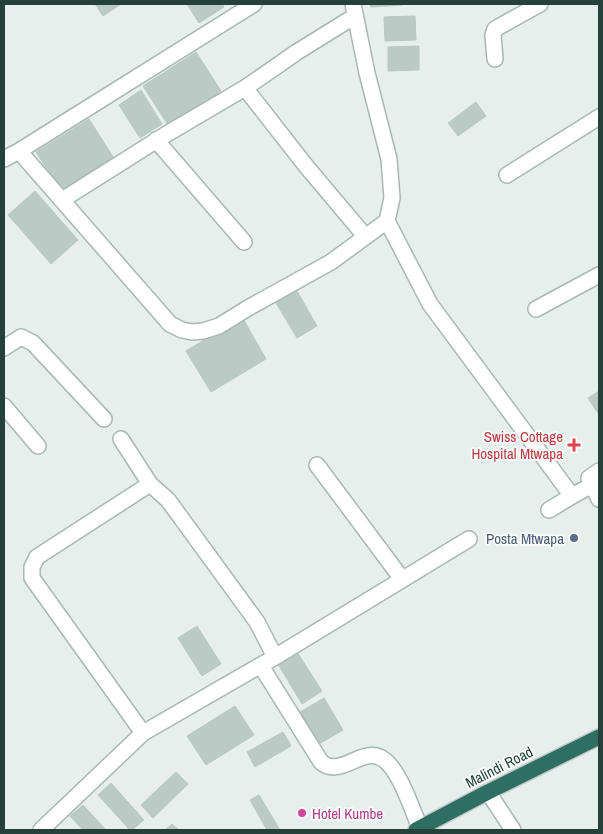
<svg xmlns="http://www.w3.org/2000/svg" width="603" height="834" font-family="'Archivo Narrow',sans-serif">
<rect width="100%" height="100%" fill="#e6efeb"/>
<!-- building -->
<path fill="#bbcac4" stroke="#b8c9c2" d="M 95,4 L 121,4 L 103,16 Z
M 187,4 L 222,4 L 224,7 L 199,23 Z
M 370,4 L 401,4 L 402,5 L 371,7 Z
M 415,16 L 416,40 L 385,41 L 384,17 Z
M 419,46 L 419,70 L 388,71 L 388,47 Z
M 196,52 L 221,91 L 168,125 L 143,86 Z
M 141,90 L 162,124 L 140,138 L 119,105 Z
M 476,102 L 486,116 L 458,136 L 448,123 Z
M 89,119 L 115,160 L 62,193 L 36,152 Z
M 35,191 L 78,240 L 51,264 L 8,215 Z
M 297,291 L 317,326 L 297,338 L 276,303 Z
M 242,317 L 266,359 L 211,392 L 186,351 Z
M 599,391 L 599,415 L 588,398 Z
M 197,626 L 221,664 L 202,676 L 178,638 Z
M 297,652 L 322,691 L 302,704 L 278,664 Z
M 324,698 L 343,730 L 319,744 L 300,712 Z
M 235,706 L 254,735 L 206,765 L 187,736 Z
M 283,732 L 291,746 L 255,767 L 247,752 Z
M 176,772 L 188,784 L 153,818 L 141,805 Z
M 111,783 L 144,820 L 132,830 L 130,830 L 98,795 Z
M 259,795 L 280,830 L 267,830 L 250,800 Z
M 83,805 L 106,830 L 83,830 L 70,816 Z
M 172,824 L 179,830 L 165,830 Z"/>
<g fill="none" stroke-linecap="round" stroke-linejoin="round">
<defs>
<path id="minor" d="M 353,4 L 367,73 L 389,159 L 392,198 L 387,221 L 430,304 L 572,496 L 592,485
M 495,59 L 493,35 L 495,29 L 540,4
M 245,88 L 306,166 L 365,236
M 156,140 L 244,242
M 19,151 L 170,324 L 182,330 L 192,332 L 203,331 L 219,326 L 248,308 L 331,262 L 387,221
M 4,159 L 19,151 L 254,4
M 507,175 L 599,117
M 62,200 L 165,135 L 245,88 L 297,52 L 355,16
M 536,309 L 599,275
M 4,348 L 21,337 L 33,343 L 104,419
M 4,406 L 38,446
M 317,465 L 402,579
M 599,471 L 589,478 L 599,499
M 549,510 L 572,496
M 275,657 L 469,539
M 261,666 L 321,762 C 340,779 363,745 383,759 C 400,770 412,810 420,828
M 143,733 L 32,578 L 32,567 L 37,557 L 150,484
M 488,792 L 513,830
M 41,830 L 143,733 L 275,657 L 257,622 L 168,500 L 150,484 L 121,439"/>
<path id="highway" d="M 416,830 L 488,792 L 599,737"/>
</defs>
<!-- minor casing -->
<use href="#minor" stroke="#a8b8b2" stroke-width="18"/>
<!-- highway casing -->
<use href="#highway" stroke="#c2cac8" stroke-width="18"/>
<!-- minor -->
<use href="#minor" stroke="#fff" stroke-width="15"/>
<!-- highway -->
<use href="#highway" stroke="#2f6f62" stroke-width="15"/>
</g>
<!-- markers -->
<path fill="#e0444e" stroke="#f7fbf9" stroke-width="2" d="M571.5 437.5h5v5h5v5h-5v5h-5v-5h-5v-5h5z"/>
<circle fill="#5c6f8a" stroke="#f7fbf9" stroke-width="2" cx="574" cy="538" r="5"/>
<circle fill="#d1479c" stroke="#f7fbf9" stroke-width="2" cx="302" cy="813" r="5"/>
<g text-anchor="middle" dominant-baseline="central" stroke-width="4" stroke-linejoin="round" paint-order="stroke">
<!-- health labels -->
<g font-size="15" fill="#be3a42" stroke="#f7fbf9" text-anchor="end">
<text x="563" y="436">Swiss Cottage<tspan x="563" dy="17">Hospital Mtwapa</tspan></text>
</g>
<!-- service labels -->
<g font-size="15" fill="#4e5e75" stroke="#f7fbf9" text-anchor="end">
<text x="564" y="538">Posta Mtwapa</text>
</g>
<!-- street labels -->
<g font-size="15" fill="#24423a" stroke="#f7fbf9">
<text transform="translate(499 767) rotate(-27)">Malindi Road</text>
</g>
<!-- hotel labels -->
<g font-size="15" fill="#b23c85" stroke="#f7fbf9" text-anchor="start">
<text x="312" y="813">Hotel Kumbe</text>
</g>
</g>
<!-- border -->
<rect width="603" height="834" fill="none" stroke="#24423a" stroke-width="10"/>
</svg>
